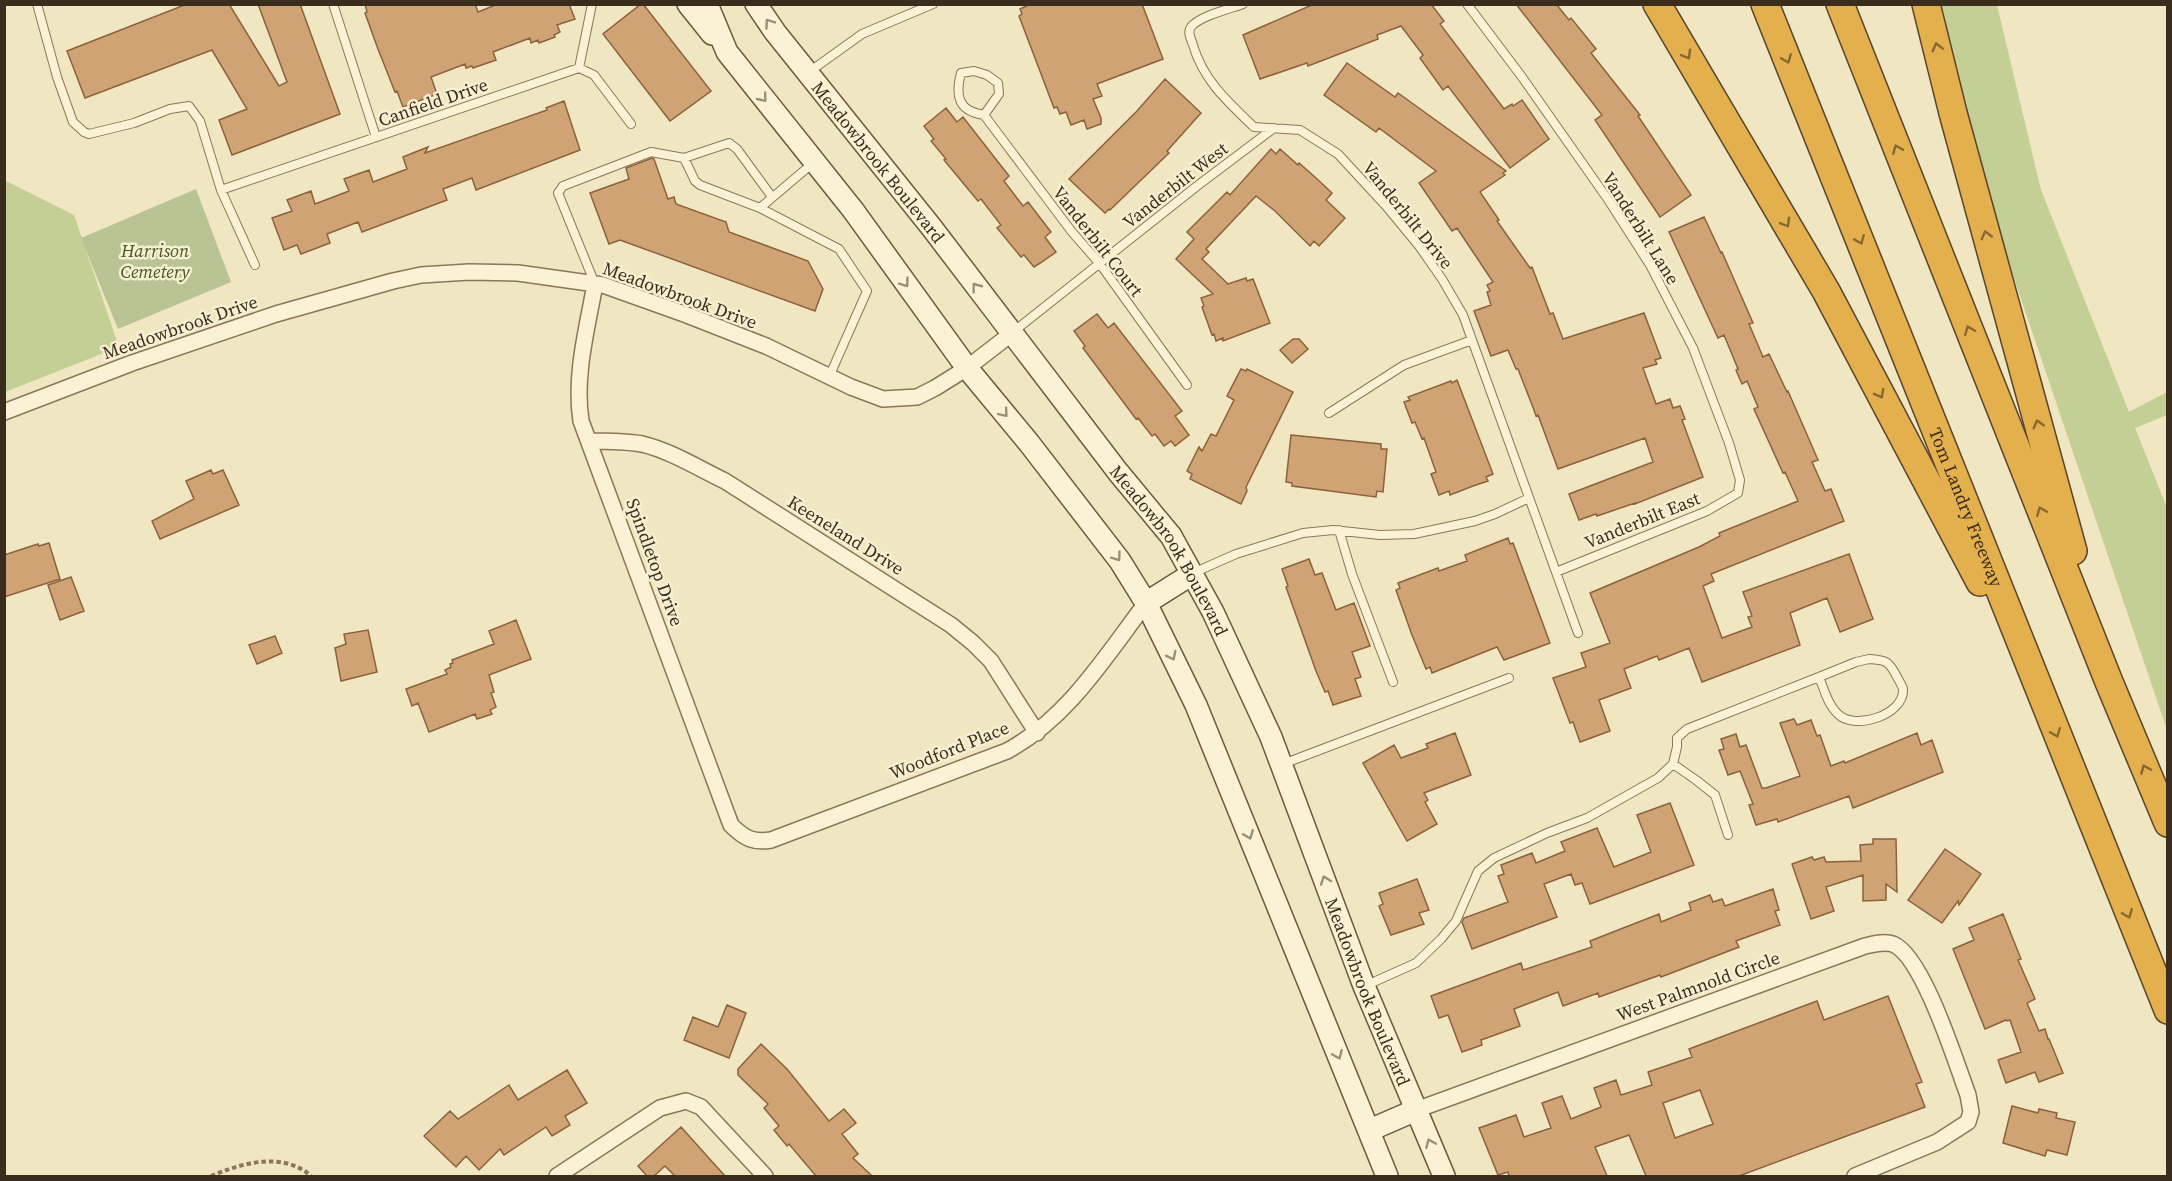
<svg xmlns="http://www.w3.org/2000/svg" width="2172" height="1181" font-family="'Source Serif 4',serif">
<rect width="100%" height="100%" fill="#f0e6c1"/>
<!-- green -->
<path fill="#c3cf94" d="M 1939,5 L 1997,5 L 2041,190 L 2129,412 L 2167,392 L 2167,415 L 2135,428 L 2167,508 L 2167,730 L 1975,163 Z
M 4,180 L 74,215 L 119,347 L 5,392 Z"/>
<!-- cemetery -->
<path fill="#bac394" d="M 196,189 L 231,282 L 118,329 L 81,238 Z"/>
<!-- building -->
<path fill="#d0a375" stroke="#8b623c" stroke-width="1.5" fill-rule="evenodd" d="M 187,4 L 229,4 L 279,86 L 287,82 L 258,4 L 300,4 L 340,114 L 232,155 L 219,120 L 247,109 L 212,50 L 85,98 L 67,51 Z
M 365,4 L 475,4 L 478,12 L 498,4 L 569,4 L 575,19 L 557,25 L 560,32 L 554,35 L 555,37 L 539,43 L 538,40 L 531,43 L 530,38 L 493,52 L 496,60 L 473,68 L 472,66 L 466,68 L 465,64 L 431,77 L 437,94 L 403,107 L 397,91 L 395,92 L 378,49 L 365,13 L 367,12 Z
M 641,4 L 643,4 L 711,91 L 670,121 L 603,34 Z
M 1031,4 L 1142,4 L 1163,59 L 1097,84 L 1102,96 L 1093,99 L 1101,118 L 1101,124 L 1087,129 L 1084,120 L 1071,125 L 1066,112 L 1060,114 L 1057,107 L 1054,108 L 1019,16 L 1022,14 L 1020,9 Z
M 1314,4 L 1431,4 L 1444,21 L 1440,24 L 1504,109 L 1512,104 L 1513,106 L 1522,100 L 1549,139 L 1510,168 L 1448,86 L 1443,90 L 1420,58 L 1423,55 L 1401,26 L 1377,35 L 1378,39 L 1308,66 L 1307,63 L 1260,79 L 1243,35 Z
M 1516,4 L 1556,4 L 1569,20 L 1571,18 L 1596,49 L 1591,53 L 1640,115 L 1638,116 L 1691,195 L 1660,217 L 1595,120 L 1602,115 Z
M 1347,63 L 1395,97 L 1398,93 L 1506,171 L 1503,173 L 1505,175 L 1480,192 L 1499,220 L 1497,221 L 1530,268 L 1532,267 L 1550,314 L 1553,313 L 1563,339 L 1644,313 L 1661,358 L 1655,360 L 1657,364 L 1643,368 L 1656,404 L 1670,399 L 1673,408 L 1680,406 L 1685,419 L 1682,420 L 1703,477 L 1635,504 L 1635,503 L 1597,516 L 1596,514 L 1579,520 L 1569,494 L 1653,462 L 1645,438 L 1558,469 L 1538,415 L 1536,416 L 1534,410 L 1518,369 L 1516,369 L 1508,350 L 1491,356 L 1474,311 L 1491,305 L 1487,292 L 1490,291 L 1487,285 L 1493,282 L 1457,228 L 1452,231 L 1419,183 L 1436,171 L 1379,128 L 1376,132 L 1324,95 Z
M 1165,79 L 1201,113 L 1167,151 L 1169,153 L 1110,210 L 1109,209 L 1105,213 L 1069,179 L 1137,111 Z
M 564,101 L 580,150 L 476,190 L 472,178 L 443,189 L 447,200 L 362,232 L 358,222 L 327,234 L 330,243 L 301,254 L 297,245 L 284,250 L 272,218 L 292,211 L 287,200 L 311,191 L 315,204 L 349,191 L 344,179 L 369,170 L 373,182 L 407,169 L 403,157 L 428,147 L 425,153 L 547,110 L 546,108 Z
M 946,108 L 957,122 L 963,117 L 1009,176 L 1004,181 L 1023,206 L 1028,202 L 1051,232 L 1045,237 L 1056,252 L 1042,262 L 1034,267 L 1024,255 L 1021,257 L 997,228 L 1001,225 L 981,199 L 978,201 L 944,160 L 946,159 L 931,141 L 934,139 L 924,126 Z
M 1271,149 L 1276,154 L 1280,149 L 1298,165 L 1299,163 L 1316,178 L 1332,193 L 1326,200 L 1345,218 L 1319,246 L 1314,241 L 1310,246 L 1275,211 L 1256,196 L 1206,249 L 1209,252 L 1202,259 L 1228,284 L 1246,278 L 1247,281 L 1253,279 L 1270,323 L 1223,341 L 1223,338 L 1216,341 L 1214,334 L 1212,335 L 1202,307 L 1204,306 L 1201,298 L 1213,294 L 1176,259 L 1194,239 L 1187,232 L 1227,192 L 1230,195 Z
M 652,158 L 654,159 L 668,199 L 674,197 L 676,204 L 726,222 L 729,232 L 808,261 L 823,289 L 815,311 L 620,240 L 609,244 L 590,193 L 629,179 L 626,168 Z
M 1704,217 L 1721,253 L 1722,252 L 1753,323 L 1749,324 L 1763,357 L 1769,354 L 1787,392 L 1788,391 L 1818,460 L 1812,462 L 1825,491 L 1831,489 L 1844,521 L 1711,574 L 1714,581 L 1703,586 L 1722,638 L 1752,627 L 1748,617 L 1752,616 L 1743,592 L 1849,554 L 1873,619 L 1840,632 L 1827,598 L 1790,613 L 1800,645 L 1702,682 L 1689,648 L 1659,660 L 1657,656 L 1624,669 L 1631,688 L 1599,700 L 1610,731 L 1580,742 L 1573,722 L 1570,723 L 1553,678 L 1586,667 L 1581,653 L 1610,643 L 1590,593 L 1699,547 L 1720,536 L 1719,533 L 1798,501 L 1785,472 L 1783,473 L 1754,409 L 1758,407 L 1747,381 L 1742,384 L 1736,370 L 1738,369 L 1724,335 L 1718,338 L 1669,232 Z
M 1097,314 L 1108,328 L 1114,323 L 1182,411 L 1175,416 L 1189,435 L 1175,446 L 1171,441 L 1164,446 L 1155,434 L 1152,436 L 1138,418 L 1136,419 L 1083,348 L 1085,346 L 1074,331 Z
M 1293,339 L 1299,339 L 1308,349 L 1292,363 L 1280,350 Z
M 1241,369 L 1246,371 L 1247,369 L 1293,392 L 1246,487 L 1247,491 L 1241,504 L 1190,479 L 1192,474 L 1187,471 L 1199,447 L 1202,451 L 1211,434 L 1216,436 L 1234,400 L 1227,396 Z
M 1457,380 L 1493,474 L 1486,477 L 1488,481 L 1473,486 L 1450,495 L 1449,491 L 1439,495 L 1431,474 L 1436,472 L 1424,438 L 1422,439 L 1415,422 L 1412,423 L 1404,402 L 1410,400 L 1408,397 L 1451,381 L 1452,383 Z
M 1291,435 L 1381,444 L 1381,449 L 1387,449 L 1383,492 L 1377,491 L 1376,497 L 1292,486 L 1292,483 L 1286,482 Z
M 211,470 L 213,474 L 223,470 L 239,505 L 160,539 L 152,521 L 194,499 L 186,481 Z
M 1508,538 L 1510,544 L 1513,543 L 1550,643 L 1504,660 L 1497,647 L 1432,673 L 1430,667 L 1426,669 L 1412,635 L 1396,590 L 1400,588 L 1398,583 L 1438,568 L 1439,571 L 1467,561 L 1465,555 Z
M 49,543 L 60,579 L 4,597 L 4,555 L 38,544 L 39,546 Z
M 1309,559 L 1315,575 L 1322,573 L 1336,610 L 1354,603 L 1370,646 L 1352,652 L 1361,677 L 1355,679 L 1361,696 L 1333,705 L 1328,691 L 1325,692 L 1316,671 L 1286,587 L 1288,586 L 1282,569 Z
M 71,577 L 84,611 L 60,620 L 48,585 Z
M 516,620 L 531,659 L 489,675 L 494,692 L 491,693 L 496,707 L 490,710 L 492,714 L 477,719 L 475,714 L 429,732 L 418,703 L 412,706 L 406,689 L 447,674 L 445,670 L 451,667 L 450,664 L 453,663 L 452,660 L 494,644 L 489,631 Z
M 368,630 L 377,672 L 341,681 L 335,648 L 346,644 L 344,634 Z
M 275,636 L 282,653 L 257,664 L 249,645 Z
M 1794,719 L 1797,725 L 1811,720 L 1817,736 L 1820,735 L 1831,766 L 1844,761 L 1845,763 L 1917,733 L 1921,745 L 1932,740 L 1943,772 L 1853,808 L 1849,796 L 1778,822 L 1777,819 L 1756,825 L 1749,805 L 1753,804 L 1740,771 L 1728,775 L 1719,750 L 1724,749 L 1721,739 L 1736,734 L 1740,747 L 1746,745 L 1762,788 L 1766,788 L 1800,776 L 1780,723 Z
M 1455,733 L 1471,775 L 1424,793 L 1428,800 L 1425,802 L 1437,824 L 1407,841 L 1363,763 L 1394,745 L 1401,758 L 1428,748 L 1426,744 Z
M 1670,803 L 1694,865 L 1590,904 L 1582,883 L 1575,885 L 1571,874 L 1544,884 L 1557,917 L 1472,949 L 1462,922 L 1464,918 L 1508,902 L 1498,876 L 1504,874 L 1501,865 L 1532,853 L 1536,863 L 1565,851 L 1561,842 L 1597,828 L 1614,867 L 1651,852 L 1637,815 Z
M 1873,839 L 1896,839 L 1897,892 L 1886,884 L 1886,900 L 1863,901 L 1863,875 L 1826,887 L 1834,911 L 1811,919 L 1792,864 L 1812,857 L 1814,860 L 1824,857 L 1826,862 L 1861,861 L 1860,845 L 1873,844 Z
M 1945,849 L 1981,874 L 1959,905 L 1958,901 L 1942,923 L 1908,900 Z
M 1417,879 L 1429,910 L 1419,913 L 1424,924 L 1391,935 L 1379,906 L 1383,904 L 1379,893 Z
M 1773,889 L 1779,910 L 1775,911 L 1780,925 L 1736,941 L 1739,947 L 1661,977 L 1660,975 L 1599,997 L 1598,993 L 1563,1006 L 1558,992 L 1514,1009 L 1520,1026 L 1481,1040 L 1482,1045 L 1462,1052 L 1448,1015 L 1439,1018 L 1431,996 L 1521,963 L 1523,970 L 1592,947 L 1590,941 L 1659,914 L 1661,922 L 1691,910 L 1689,903 L 1710,895 L 1713,902 L 1722,899 L 1725,906 Z
M 2003,914 L 2021,959 L 2018,960 L 2035,999 L 2027,1003 L 2039,1031 L 2045,1029 L 2048,1039 L 2049,1039 L 2063,1073 L 2039,1082 L 2035,1072 L 2006,1083 L 1998,1060 L 2021,1052 L 2010,1020 L 2007,1021 L 2006,1020 L 1985,1029 L 1953,949 L 1974,940 L 1969,928 Z
M 1888,996 L 1922,1082 L 1916,1084 L 1925,1107 L 1739,1176 L 1646,1176 L 1629,1135 L 1595,1147 L 1607,1176 L 1509,1176 L 1508,1172 L 1498,1175 L 1479,1128 L 1516,1115 L 1524,1137 L 1551,1128 L 1542,1103 L 1562,1096 L 1571,1119 L 1601,1107 L 1594,1088 L 1616,1080 L 1621,1095 L 1652,1085 L 1648,1072 L 1692,1057 L 1689,1049 L 1817,1001 L 1824,1020 ZM 1700,1090 L 1713,1124 L 1675,1138 L 1663,1103 Z
M 727,1005 L 746,1013 L 729,1058 L 684,1040 L 693,1017 L 718,1027 Z
M 761,1044 L 787,1069 L 829,1121 L 844,1109 L 856,1123 L 842,1134 L 858,1154 L 853,1158 L 872,1176 L 816,1176 L 789,1144 L 787,1146 L 774,1130 L 779,1126 L 764,1108 L 768,1104 L 738,1075 L 738,1069 Z
M 567,1070 L 587,1103 L 565,1116 L 570,1125 L 552,1136 L 546,1127 L 504,1155 L 500,1149 L 479,1170 L 466,1156 L 456,1167 L 424,1136 L 450,1111 L 458,1119 L 509,1085 L 518,1100 Z
M 2012,1106 L 2038,1113 L 2039,1109 L 2057,1113 L 2056,1118 L 2075,1122 L 2067,1155 L 2047,1150 L 2045,1156 L 2003,1143 Z
M 681,1127 L 725,1176 L 675,1176 L 665,1166 L 654,1176 L 647,1176 L 638,1166 Z"/>
<g fill="none" stroke-linecap="round" stroke-linejoin="round">
<defs>
<path id="lane" d="M 37,4 L 57,77 L 73,122 L 84,132 L 89,134 L 134,123 L 170,109 L 189,106 L 200,121 L 221,190 L 255,265
M 333,4 L 376,137
M 1243,4 C 1230,9 1199,16 1191,27 C 1187,32 1191,39 1193,45 C 1203,80 1228,102 1254,127 L 1300,130 L 1338,154 L 1386,206 L 1419,246 L 1442,279 L 1463,315 L 1578,633
M 1467,4 L 1522,77 L 1609,201 L 1650,265 L 1693,348 L 1729,443 L 1740,480 L 1738,493 L 1707,511 L 1556,572
M 579,68 L 592,4
M 974,71 L 987,75 L 998,83 L 999,94 L 984,115 C 958,111 955,96 961,73 Z
M 809,72 L 862,34 L 933,4
M 984,115 L 1072,232 L 1100,264 L 1187,385
M 684,158 L 729,143 L 737,149 L 772,197
M 813,163 L 760,208 L 839,249 L 867,291 L 829,377
M 221,190 L 579,68 L 594,75 L 631,124
M 595,284 L 558,193 L 563,186 L 651,152 L 684,158 L 695,181 L 700,185 L 760,208
M 1013,332 L 1197,186 L 1274,128
M 1329,413 L 1404,365 L 1472,340
M 1339,530 L 1352,574 L 1393,682
M 1193,573 L 1236,554 L 1303,533 L 1333,530 L 1380,535 L 1414,534 L 1475,521 L 1495,514 L 1529,498
M 1869,659 C 1886,660 1889,661 1897,677 C 1899,681 1902,685 1903,689 C 1905,715 1854,731 1838,714 C 1828,705 1824,689 1819,677 L 1856,662 Z
M 1283,764 L 1509,678
M 1673,764 L 1696,780 L 1715,795 L 1728,835
M 1367,985 L 1416,963 L 1441,939 L 1456,921 L 1478,871 L 1494,858 L 1547,833 L 1587,818 L 1658,778 L 1673,764 L 1677,747 L 1677,738 L 1687,729 L 1819,677"/>
<path id="street" d="M 595,284 C 587,329 574,376 581,421 L 731,825 C 744,838 753,843 771,840 L 1007,751 C 1068,718 1105,657 1146,603
M 4,412 L 132,363 L 276,314 L 393,281 L 421,275 L 469,272 L 518,273 L 603,285 L 687,315 L 766,346 L 851,387 L 883,399 L 917,397 L 935,388 L 967,368 L 1011,334
M 589,441 C 607,441 624,441 642,444 C 671,451 698,468 725,481 L 951,625 L 973,643 L 991,661 L 1037,733
M 1416,1110 L 1865,946 C 1874,944 1884,941 1893,944 C 1923,956 1956,1063 1968,1095 L 1971,1112 L 1968,1122 L 1937,1142 L 1855,1176
M 557,1176 L 660,1108 L 686,1101 L 701,1107 L 765,1176"/>
<g id="secondary">
<path d="M 688,4 L 712,34"/>
<path d="M 707,4 L 727,52 L 853,210 L 967,368 L 1029,443 L 1120,561 L 1146,603 L 1196,705 L 1387,1176"/>
<path id="s1" d="M 756,4 L 775,32 L 932,228 L 1118,472 L 1171,536 L 1213,612 L 1271,737 L 1364,986 L 1444,1176"/>
<path d="M 1146,603 L 1192,574"/>
<path d="M 1370,1130 L 1416,1110"/>
</g>
<g id="highway">
<path d="M 1657,4 L 1826,291 L 1980,582"/>
<path id="s2" d="M 1765,4 L 2168,1010"/>
<path d="M 1840,4 L 2109,682 L 2168,823"/>
<path d="M 1926,4 L 1953,113 L 2073,551"/>
</g>
</defs>
<!-- lane casing -->
<use href="#lane" stroke="#8b7758" stroke-width="10"/>
<!-- street casing -->
<use href="#street" stroke="#8b7758" stroke-width="18"/>
<!-- secondary casing -->
<use href="#secondary" stroke="#6d583b" stroke-width="24"/>
<!-- highway casing -->
<use href="#highway" stroke="#58442c" stroke-width="30"/>
<!-- path -->
<path stroke="#8b7758" stroke-width="4" stroke-dasharray="4.5 3" stroke-linecap="butt" d="M 211,1176 C 242,1163 283,1151 311,1176"/>
<!-- lane -->
<use href="#lane" stroke="#fbf2d5" stroke-width="8"/>
<!-- street -->
<use href="#street" stroke="#fbf2d5" stroke-width="15"/>
<!-- secondary -->
<use href="#secondary" stroke="#fbf2d5" stroke-width="21"/>
<!-- highway -->
<use href="#highway" stroke="#e4af4d" stroke-width="27"/>
</g>
<!-- one-way arrows -->
<defs><path id="oneway-chevron" d="M-2-3.5L2.5 0L-2 3.5" fill="none" stroke-width="1.6" stroke-linecap="round" stroke-linejoin="round" transform="scale(1.5)"/></defs>
<g stroke="#9a9079">
<use href="#oneway-chevron" transform="translate(769 23) rotate(-125)"/>
<use href="#oneway-chevron" transform="translate(763 98) rotate(51)"/>
<use href="#oneway-chevron" transform="translate(905 283) rotate(54)"/>
<use href="#oneway-chevron" transform="translate(976 287) rotate(-127)"/>
<use href="#oneway-chevron" transform="translate(1004 413) rotate(50)"/>
<use href="#oneway-chevron" transform="translate(1117 557) rotate(54)"/>
<use href="#oneway-chevron" transform="translate(1172 656) rotate(63)"/>
<use href="#oneway-chevron" transform="translate(1249 835) rotate(68)"/>
<use href="#oneway-chevron" transform="translate(1325 880) rotate(-110)"/>
<use href="#oneway-chevron" transform="translate(1338 1055) rotate(67)"/>
<use href="#oneway-chevron" transform="translate(1430 1143) rotate(-113)"/>
</g>
<g stroke="#866833">
<use href="#oneway-chevron" transform="translate(1937 47) rotate(-104)"/>
<use href="#oneway-chevron" transform="translate(1687 55) rotate(60)"/>
<use href="#oneway-chevron" transform="translate(1787 59) rotate(68)"/>
<use href="#oneway-chevron" transform="translate(1897 149) rotate(-112)"/>
<use href="#oneway-chevron" transform="translate(1786 223) rotate(60)"/>
<use href="#oneway-chevron" transform="translate(1986 235) rotate(-105)"/>
<use href="#oneway-chevron" transform="translate(1860 240) rotate(68)"/>
<use href="#oneway-chevron" transform="translate(1969 330) rotate(-112)"/>
<use href="#oneway-chevron" transform="translate(1880 394) rotate(62)"/>
<use href="#oneway-chevron" transform="translate(2038 424) rotate(-105)"/>
<use href="#oneway-chevron" transform="translate(2041 511) rotate(-112)"/>
<use href="#oneway-chevron" transform="translate(2056 733) rotate(68)"/>
<use href="#oneway-chevron" transform="translate(2145 769) rotate(-113)"/>
<use href="#oneway-chevron" transform="translate(2128 914) rotate(68)"/>
</g>
<g text-anchor="middle" dominant-baseline="central" stroke-width="5" stroke-linejoin="round" paint-order="stroke">
<!-- street labels -->
<g font-size="18" fill="#3a2d1d" stroke="#f7efd1">
<text transform="translate(433 102) rotate(-19)">Canfield Drive</text>
<text stroke="none"><textPath href="#s1" startOffset="200">Meadowbrook Boulevard</textPath></text>
<text transform="translate(1175 185) rotate(-38)">Vanderbilt West</text>
<text transform="translate(1408 215) rotate(51)">Vanderbilt Drive</text>
<text transform="translate(1641 228) rotate(58)">Vanderbilt Lane</text>
<text transform="translate(1098 241) rotate(52)">Vanderbilt Court</text>
<text transform="translate(680 295) rotate(20)">Meadowbrook Drive</text>
<text transform="translate(180 327) rotate(-19)">Meadowbrook Drive</text>
<text stroke="none"><textPath href="#s2" startOffset="542">Tom Landry Freeway</textPath></text>
<text transform="translate(1642 520) rotate(-22)">Vanderbilt East</text>
<text transform="translate(846 535) rotate(32)">Keeneland Drive</text>
<text stroke="none"><textPath href="#s1" startOffset="686">Meadowbrook Boulevard</textPath></text>
<text transform="translate(655 562) rotate(70)">Spindletop Drive</text>
<text transform="translate(949 750) rotate(-22)">Woodford Place</text>
<text transform="translate(1698 986) rotate(-20)">West Palmnold Circle</text>
<text stroke="none"><textPath href="#s1" startOffset="1172">Meadowbrook Boulevard</textPath></text>
</g>
<!-- park labels -->
<g font-size="18" font-style="italic" fill="#455722" stroke="#f7efd1">
<text x="155" y="250">Harrison<tspan x="155" dy="21">Cemetery</tspan></text>
</g>
</g>
<!-- border -->
<rect width="2172" height="1181" fill="none" stroke="#3a2d1d" stroke-width="12"/>
</svg>
